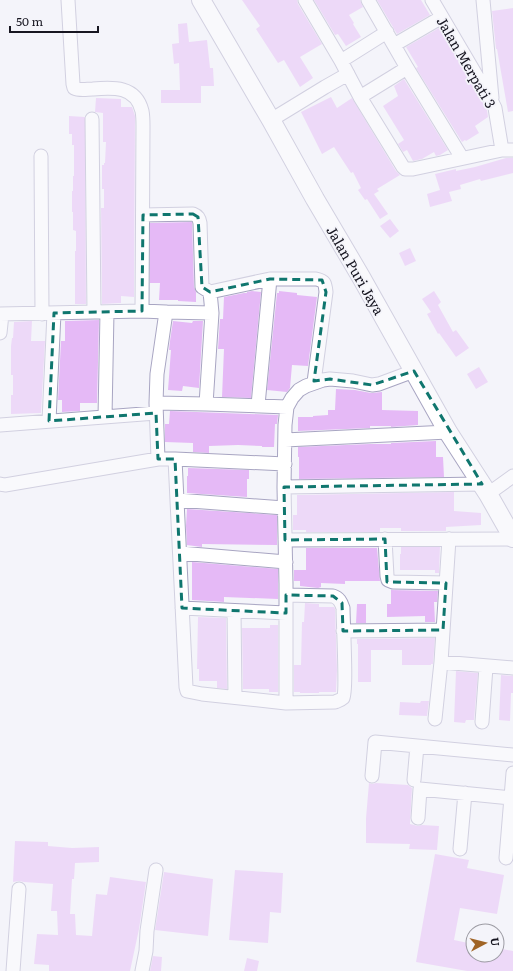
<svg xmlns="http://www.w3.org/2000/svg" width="513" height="971" font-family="Literata,serif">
<rect width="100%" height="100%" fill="#f4f4fa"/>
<!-- building -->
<path fill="#e5b9f6" d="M 242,0 L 297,0 L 298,4 L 322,44 L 300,57 L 313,78 L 300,87 L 284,60 L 278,63 L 256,29 L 260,26 Z
M 314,0 L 360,0 L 363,7 L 349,15 L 354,23 L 353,24 L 361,37 L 346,46 L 338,34 L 335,35 Z
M 377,0 L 421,0 L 430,15 L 397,34 Z
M 513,8 L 513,111 L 508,112 L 497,49 L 496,49 L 492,11 Z
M 187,23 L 189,42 L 207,40 L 210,68 L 213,68 L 214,86 L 201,86 L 201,103 L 161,103 L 161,90 L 180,90 L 179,63 L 174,64 L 172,44 L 179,43 L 178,24 Z
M 439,28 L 487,110 L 488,117 L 475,126 L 479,133 L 466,141 L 465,140 L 462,142 L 416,68 L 418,67 L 406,47 Z
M 404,79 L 448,150 L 440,155 L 436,156 L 434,152 L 422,159 L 413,161 L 407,150 L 403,152 L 398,144 L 404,140 L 383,106 L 398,96 L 394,86 Z
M 331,97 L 337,108 L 352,98 L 396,171 L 400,175 L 377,189 L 379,191 L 374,194 L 388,214 L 380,219 L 367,199 L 365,200 L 358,190 L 361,188 L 353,172 L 351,173 L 334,147 L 322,154 L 301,112 Z
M 96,98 L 121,99 L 121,107 L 132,107 L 135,116 L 134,297 L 121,296 L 121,303 L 102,304 L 101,208 L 104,208 L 104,189 L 102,189 L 102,165 L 104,165 L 104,163 L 105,163 L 106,142 L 103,142 L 103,113 L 95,112 Z
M 69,116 L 85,117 L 86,304 L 75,304 L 75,251 L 76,251 L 76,231 L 73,230 L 73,212 L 72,212 L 72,191 L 73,191 L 73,176 L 74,176 L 74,145 L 72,145 L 72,134 L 69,134 Z
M 506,158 L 513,158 L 513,173 L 481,181 L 480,179 L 460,185 L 461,189 L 449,192 L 452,201 L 430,207 L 427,194 L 440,190 L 435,174 L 456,169 L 456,171 L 475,167 Z
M 390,219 L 399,231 L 390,238 L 380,226 Z
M 192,222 L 194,287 L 196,292 L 196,302 L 178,301 L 178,300 L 159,300 L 160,283 L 150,283 L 150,223 Z
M 410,248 L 416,261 L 405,266 L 399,253 Z
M 252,291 L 261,292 L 251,398 L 222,397 L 224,349 L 218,349 L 220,319 L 223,319 L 224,297 L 244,293 L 247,293 L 247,292 Z
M 279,291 L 297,293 L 297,295 L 317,297 L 308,366 L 292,365 L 290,388 L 287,392 L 267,390 L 277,293 L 279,293 Z
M 434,291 L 441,302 L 438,305 L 453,332 L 456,330 L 469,348 L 456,357 L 439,333 L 438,334 L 427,314 L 431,312 L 422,299 Z
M 99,320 L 97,403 L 80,403 L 80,411 L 62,412 L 62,400 L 58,400 L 61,341 L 65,341 L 65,321 Z
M 32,321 L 31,341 L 45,341 L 41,413 L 11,414 L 11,395 L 13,395 L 13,375 L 11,375 L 11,346 L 12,338 L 13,338 L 14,322 Z
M 173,321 L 192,323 L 193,321 L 203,321 L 199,388 L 183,386 L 182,391 L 168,390 L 171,350 L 169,350 L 170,341 Z
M 479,367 L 488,382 L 476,389 L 467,374 Z
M 336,389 L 355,390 L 371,393 L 382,392 L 382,410 L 418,411 L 418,425 L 391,427 L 391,426 L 370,426 L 370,428 L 298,431 L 298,417 L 313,417 L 313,416 L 328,415 L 328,410 L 335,410 Z
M 170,411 L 278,415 L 277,424 L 275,424 L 274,447 L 262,447 L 262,446 L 238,445 L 209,446 L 209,453 L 193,452 L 193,443 L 165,442 L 165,424 L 169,424 Z
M 436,441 L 436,457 L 443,457 L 444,477 L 299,479 L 299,457 L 298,457 L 298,447 L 370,444 L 391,444 L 391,443 Z
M 188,468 L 249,470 L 249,479 L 247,479 L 247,497 L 187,493 L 187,476 L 188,476 Z
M 454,492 L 454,511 L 481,513 L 481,525 L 446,527 L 446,531 L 401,531 L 401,528 L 380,528 L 380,532 L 306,532 L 306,530 L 293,530 L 293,515 L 297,515 L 297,495 Z
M 187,509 L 277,515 L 277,545 L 202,544 L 202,547 L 187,545 L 186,526 Z
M 401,547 L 440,547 L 439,573 L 435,573 L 435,570 L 400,570 L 400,554 L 401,554 Z
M 306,548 L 377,548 L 380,581 L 345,581 L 345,584 L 321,583 L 321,587 L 318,588 L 300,586 L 300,581 L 294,581 L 294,570 L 306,570 Z
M 192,562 L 278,569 L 278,599 L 224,597 L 224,602 L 192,600 Z
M 391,590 L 438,591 L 437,602 L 434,602 L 435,622 L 425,622 L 425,616 L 387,617 L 387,604 L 391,604 Z
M 305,603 L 319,604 L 319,607 L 334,607 L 335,609 L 337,670 L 336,692 L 319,692 L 319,693 L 300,693 L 300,692 L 294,692 L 294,665 L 301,665 L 302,622 L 304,622 Z
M 357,604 L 366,604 L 366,623 L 356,623 Z
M 198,617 L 226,618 L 227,689 L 217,688 L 217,681 L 199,681 L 199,669 L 197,669 Z
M 270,625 L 278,625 L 278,692 L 269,692 L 269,689 L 243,689 L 242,628 L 270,628 Z
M 435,638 L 433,664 L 431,664 L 431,665 L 402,665 L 402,650 L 371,650 L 371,682 L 358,682 L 358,644 L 357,644 L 357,639 Z
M 456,671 L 478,673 L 474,720 L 466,720 L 465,723 L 454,722 Z
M 501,675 L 513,676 L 513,693 L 511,693 L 510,721 L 499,720 Z
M 421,701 L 429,701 L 427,716 L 399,715 L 400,702 L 420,703 Z
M 369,783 L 372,784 L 376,783 L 408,785 L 412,788 L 410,824 L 418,826 L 422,825 L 439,826 L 437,850 L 409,849 L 410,844 L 366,843 L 366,818 Z
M 15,841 L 48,842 L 48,846 L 72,848 L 99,847 L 99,862 L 75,863 L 74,879 L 72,879 L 70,914 L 75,914 L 76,935 L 92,936 L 96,894 L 107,895 L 110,877 L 146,882 L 139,929 L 130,971 L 49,971 L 49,965 L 34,964 L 37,934 L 58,935 L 57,911 L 51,911 L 53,884 L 24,882 L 19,881 L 13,882 Z
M 435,854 L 469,860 L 467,868 L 504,875 L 497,914 L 460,908 L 454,940 L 473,944 L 473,955 L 497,955 L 497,948 L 513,951 L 513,971 L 467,971 L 416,962 Z
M 235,870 L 283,873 L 281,913 L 270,912 L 268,943 L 229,940 Z
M 164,872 L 213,879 L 208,936 L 155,930 Z
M 153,956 L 162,957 L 161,971 L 150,971 Z
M 247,958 L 259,961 L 257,971 L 244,971 Z"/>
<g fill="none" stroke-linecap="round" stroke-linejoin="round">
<defs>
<path id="street" d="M 68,0 L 73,84 L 74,88 C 80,91 87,89 93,89 C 113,87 136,86 142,111 C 143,116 143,121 143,126 L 142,311
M 305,0 L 341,61 L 360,97 L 403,167 L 405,169 L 413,169 L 502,150 L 513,150
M 368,0 L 407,68 L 462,158
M 432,0 L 492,102 L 495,108 L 502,150
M 483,0 L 492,98
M 394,45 L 442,17
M 341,61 L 387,32
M 360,97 L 407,68
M 92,119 L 94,312
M 271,120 L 325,87 L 348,74
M 41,156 L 42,314
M 143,215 L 193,214 C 198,216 199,218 200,223 L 202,287 L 210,292 L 270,279 L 316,279 C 325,281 325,283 326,292 L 314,382
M 0,314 L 142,311 L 166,312 L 212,313
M 0,333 L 2,314
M 156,403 L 206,404 L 287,407
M 206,404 L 212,313 L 210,292
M 258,405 L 270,279
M 105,417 L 107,312
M 49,421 L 54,313
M 0,425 L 156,413
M 285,440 L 448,432
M 158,459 L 156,403 L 157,374 L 166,312
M 175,459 L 186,687 L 187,691 L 202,694 L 286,703 L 335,702 C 337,701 341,700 343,698 C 347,692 343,621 343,608 C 341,602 339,598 333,596 L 286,595
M 0,484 L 5,485 L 158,459 L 175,459 L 285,464
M 284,487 L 482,484
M 488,494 L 513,476
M 177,500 L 284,508
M 385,539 L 387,576 L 388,580 L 393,582 L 446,583
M 285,540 L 513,539
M 180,553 L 286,562
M 182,608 L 286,613
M 234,611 L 235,697
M 343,631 L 443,630
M 441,662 L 513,668
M 286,703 L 286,584 L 284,487 L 285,425 L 287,407 L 292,398 L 299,390 L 306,386 L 323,380 L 330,379 L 353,381 L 372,385 L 379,384 L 414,371
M 435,719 L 441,662 L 449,539
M 482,722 L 486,667
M 372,776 L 375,742 L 513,755
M 414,780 L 417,746
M 418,818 L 420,789 L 511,798
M 460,849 L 465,793
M 506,858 L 513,773
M 13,971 L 19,889
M 142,971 L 146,951 L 147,931 L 156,870"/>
<path id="secondary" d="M 201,0 L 271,120 L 315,199 L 361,277 L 448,432 L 488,494 L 513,538"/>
</defs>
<!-- street casing -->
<use href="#street" stroke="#a8a5c2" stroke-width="15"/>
<!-- secondary casing -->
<use href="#secondary" stroke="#a8a5c2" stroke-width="20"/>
<!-- street -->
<use href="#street" stroke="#fff" stroke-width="13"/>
<!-- secondary -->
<use href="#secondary" stroke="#fff" stroke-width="18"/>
</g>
<!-- marked area -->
<path d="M0 0H513V971H0ZM 193,214 L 198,217 L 202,287 L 210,292 L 270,279 L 322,280 L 326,292 L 314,381 L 330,379 L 372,385 L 414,371 L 482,484 L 284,487 L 285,540 L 385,539 L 387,582 L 446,583 L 443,630 L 343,631 L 342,603 L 333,596 L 286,595 L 286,613 L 182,608 L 175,459 L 158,459 L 156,413 L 49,421 L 54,313 L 142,311 L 143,215 Z" fill="#f4f4fa" fill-opacity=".55" fill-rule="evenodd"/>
<path fill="none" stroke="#0f766e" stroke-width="3" stroke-dasharray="8 5" stroke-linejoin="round" d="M 193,214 L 198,217 L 202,287 L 210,292 L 270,279 L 322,280 L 326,292 L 314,381 L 330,379 L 372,385 L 414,371 L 482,484 L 284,487 L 285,540 L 385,539 L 387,582 L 446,583 L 443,630 L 343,631 L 342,603 L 333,596 L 286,595 L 286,613 L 182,608 L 175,459 L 158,459 L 156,413 L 49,421 L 54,313 L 142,311 L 143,215 Z"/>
<g text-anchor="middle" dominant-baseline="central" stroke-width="3.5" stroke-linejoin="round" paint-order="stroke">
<!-- street labels -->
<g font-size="14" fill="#171621" stroke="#f4f4fa">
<text transform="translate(467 62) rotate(60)">Jalan Merpati 3</text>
<text transform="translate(356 270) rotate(60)">Jalan Puri Jaya</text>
</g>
</g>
<!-- north arrow -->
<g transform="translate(485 943) rotate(83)"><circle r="19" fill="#f4f4fa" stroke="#9c9ba3"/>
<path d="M0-3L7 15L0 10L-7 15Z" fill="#a06426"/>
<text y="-6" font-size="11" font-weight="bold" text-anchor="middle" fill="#171621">U</text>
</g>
<!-- scale -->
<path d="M10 26v6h88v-6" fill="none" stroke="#171621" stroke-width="2"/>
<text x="16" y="26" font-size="12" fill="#171621" stroke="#f4f4fa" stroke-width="3" paint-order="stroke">50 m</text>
</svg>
